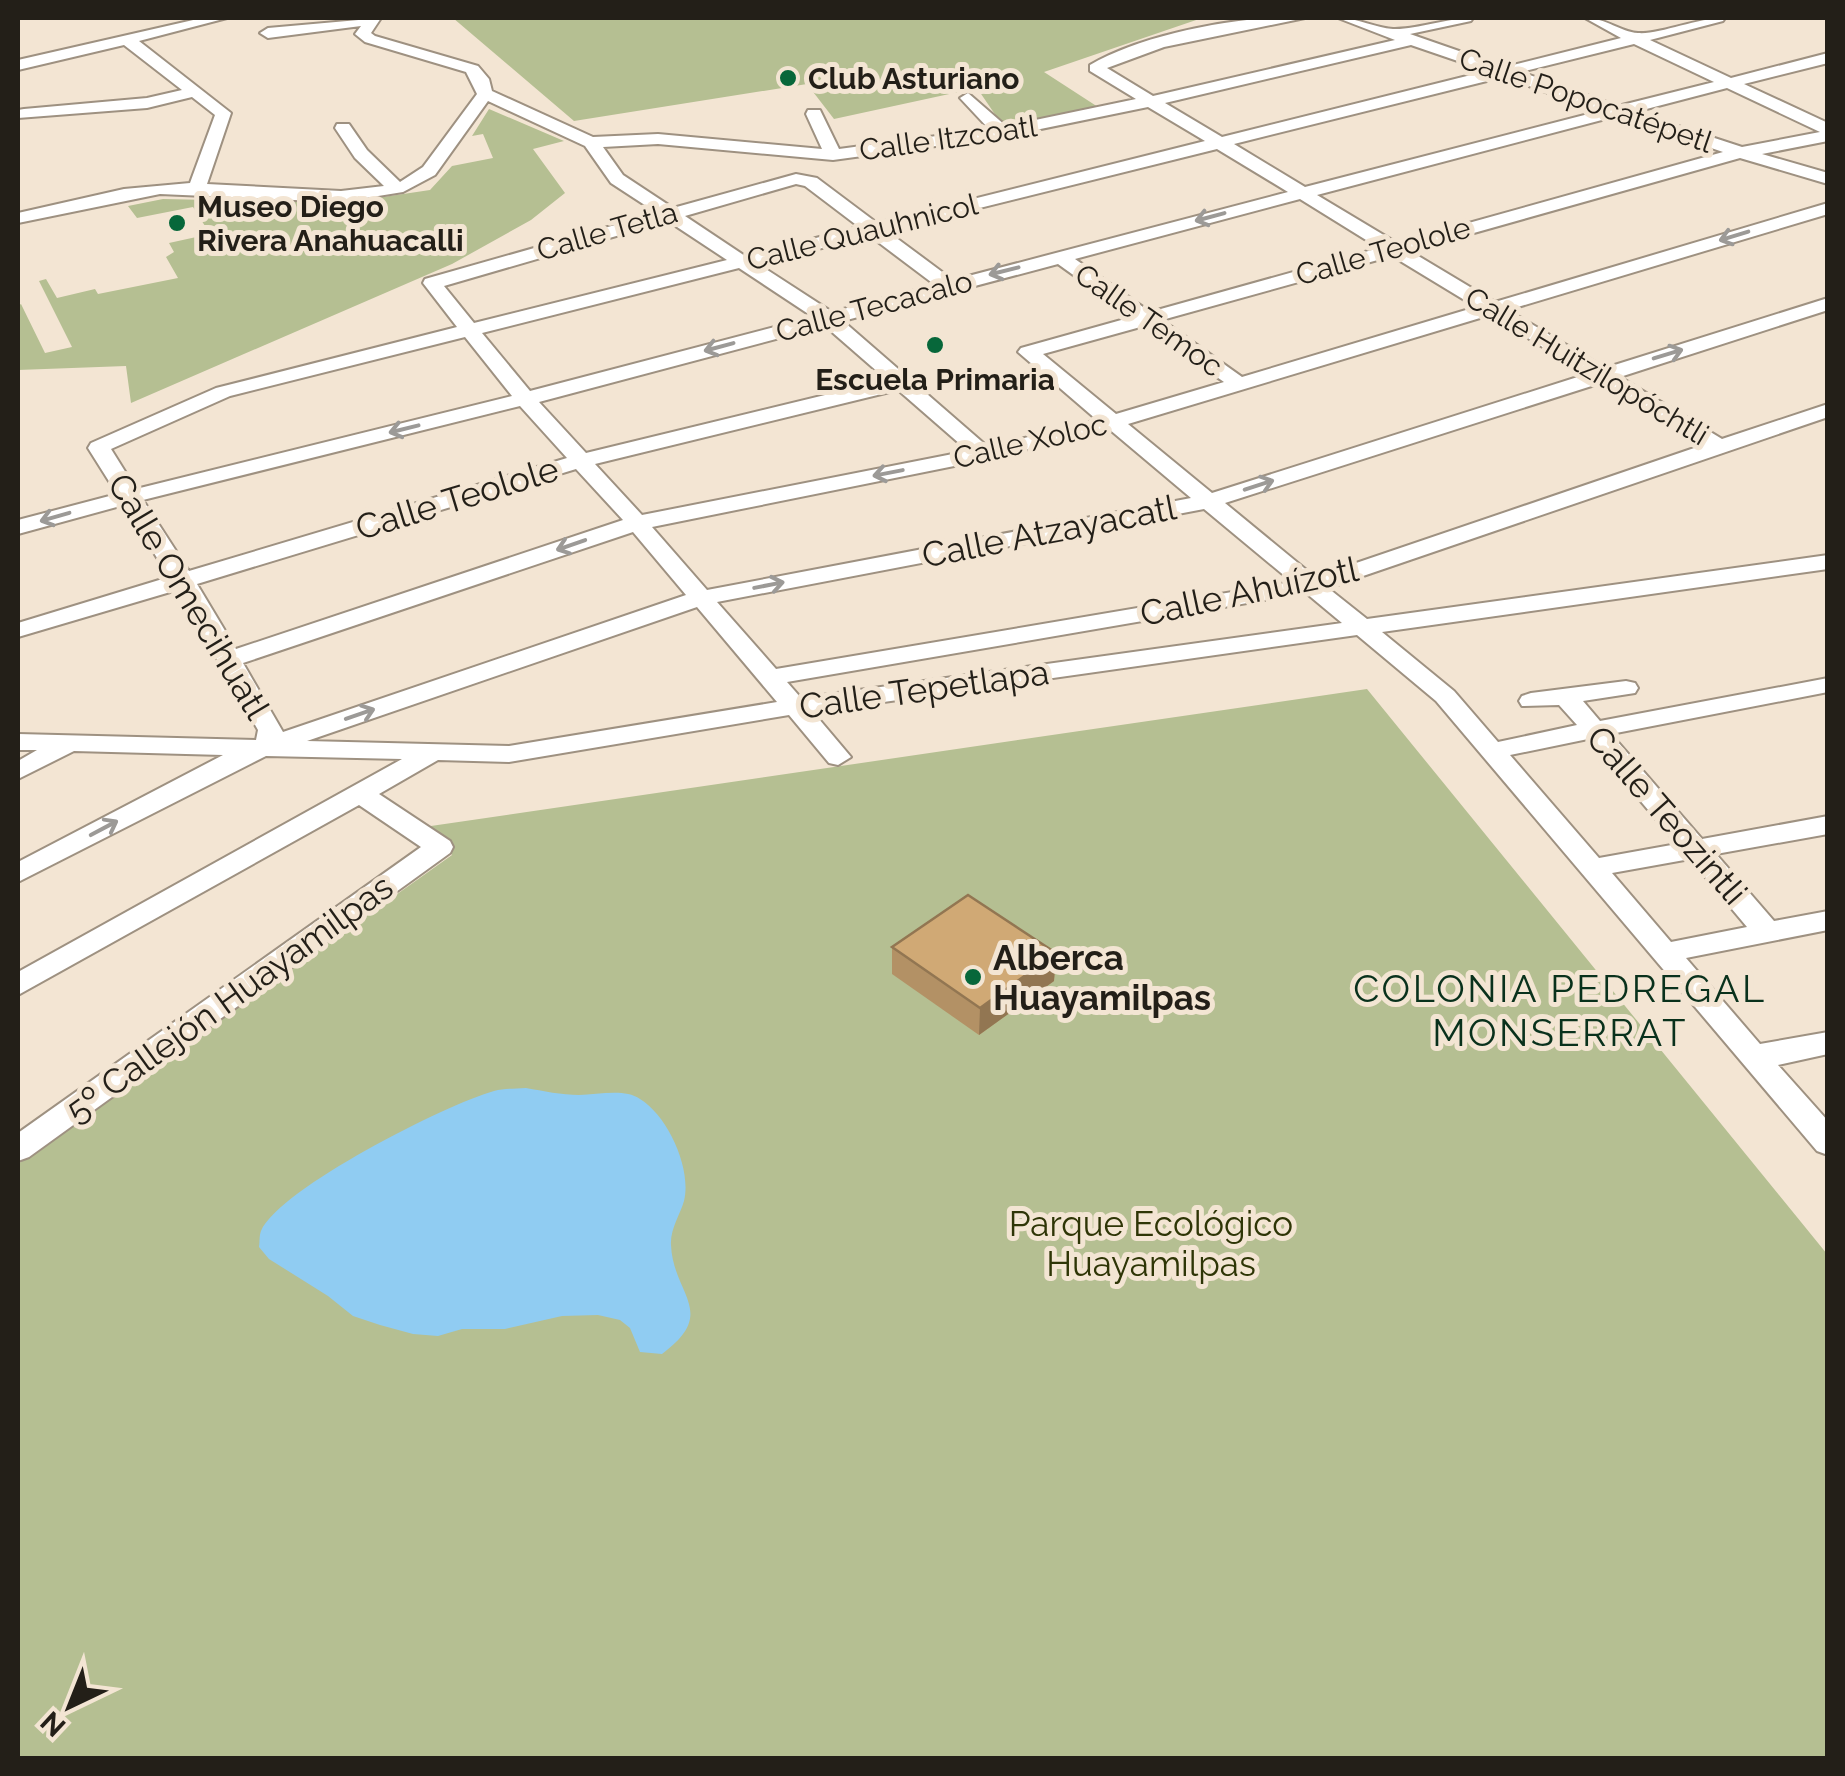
<svg xmlns="http://www.w3.org/2000/svg" width="1845" height="1776" font-family="Raleway,sans-serif">
<rect width="100%" height="100%" fill="#f3e5d3"/>
<!-- green -->
<path fill="#b5bf92" d="M 453,18 L 1202,18 L 1044,72 L 1098,107 L 1005,129 L 977,88 L 834,119 L 807,84 L 574,121 Z
M 489,109 L 564,141 L 533,149 L 565,193 L 531,220 L 452,264 L 131,403 L 126,366 L 18,370 L 18,306 L 21,304 L 45,353 L 72,347 L 39,281 L 46,279 L 57,298 L 95,289 L 98,294 L 178,278 L 166,257 L 174,252 L 169,243 L 210,234 L 193,207 L 137,218 L 128,206 L 163,199 L 343,203 L 430,190 L 452,166 L 493,158 L 483,134 L 472,136 Z
M 1367,689 L 1827,1254 L 1827,1758 L 18,1758 L 18,1164 L 452,855 L 448,842 L 424,827 Z"/>
<!-- water -->
<path fill="#90ccf2" d="M 526,1088 C 543,1091 562,1095 579,1095 C 598,1095 624,1088 640,1099 C 668,1116 692,1169 684,1201 C 680,1215 670,1229 671,1245 C 673,1295 719,1312 662,1354 L 640,1352 L 630,1328 L 620,1320 L 598,1315 L 562,1316 L 505,1329 L 462,1329 L 438,1336 L 413,1334 L 380,1325 L 353,1316 L 328,1296 L 269,1259 L 259,1247 C 260,1241 259,1236 261,1231 C 280,1188 447,1104 494,1091 C 504,1088 515,1089 526,1088 Z"/>
<g fill="none" stroke-linecap="round" stroke-linejoin="round">
<defs>
<path id="minor" d="M 202,18 L 227,18 L 139,41 L 231,113 L 207,184 L 341,191 L 384,186 L 355,158 L 335,128 L 337,124 L 349,124 L 367,150 L 400,182 L 423,167 L 477,94 L 466,72 L 365,42 L 355,34 L 361,26 L 268,38 L 260,33 L 268,28 L 381,18 L 371,33 L 375,36 L 478,66 L 489,79 L 492,91 L 593,137 L 658,134 L 822,149 L 806,114 L 808,110 L 820,110 L 839,149 L 989,129 L 960,98 L 968,93 L 1006,126 L 1136,99 L 1090,71 L 1090,65 C 1142,34 1245,14 1305,18 L 1164,47 L 1107,68 L 1153,96 L 1395,40 L 1338,18 C 1359,18 1375,28 1393,29 C 1415,30 1447,18 1473,18 L 1471,21 L 1410,34 L 1505,67 L 1621,38 L 1585,18 C 1607,18 1620,32 1638,33 C 1658,35 1696,18 1725,18 L 1723,21 L 1650,40 L 1731,78 L 1828,53 L 1828,63 L 1744,84 L 1828,123 L 1828,141 L 1762,154 L 1828,173 L 1828,184 L 1740,158 L 1410,251 L 1495,302 L 1828,203 L 1828,214 L 1508,310 L 1605,368 L 1828,298 L 1828,310 L 1620,377 L 1722,439 L 1828,404 L 1828,417 L 1328,588 L 1367,619 L 1828,555 L 1828,569 L 1382,632 L 1454,691 L 1498,742 L 1577,725 L 1559,705 L 1522,706 L 1519,701 L 1522,696 L 1531,693 L 1626,681 L 1635,683 L 1638,688 L 1635,693 L 1583,701 L 1600,721 L 1828,678 L 1828,692 L 1611,734 L 1702,839 L 1828,816 L 1828,834 L 1716,854 L 1774,921 L 1828,911 L 1828,930 L 1686,958 L 1760,1044 L 1828,1032 L 1828,1054 L 1778,1065 L 1828,1121 L 1828,1155 L 1817,1151 L 1436,701 L 1357,635 L 813,712 L 851,757 L 838,765 L 829,763 L 789,715 L 509,762 L 438,760 L 379,794 L 450,841 L 453,847 L 450,853 L 29,1157 L 18,1161 L 18,1133 L 421,847 L 359,805 L 18,995 L 18,972 L 402,759 L 266,756 L 18,882 L 18,862 L 223,755 L 74,751 L 18,779 L 18,761 L 37,750 L 18,750 L 18,734 L 256,740 L 258,730 L 177,590 L 18,637 L 18,623 L 169,577 L 124,505 L 18,534 L 18,520 L 117,494 L 88,448 L 91,443 L 216,388 L 457,327 L 423,283 L 425,279 L 657,213 L 611,183 L 585,146 L 488,101 L 435,175 L 403,192 L 341,202 L 160,194 L 18,223 L 18,213 L 124,189 L 190,183 L 215,115 L 192,97 L 147,108 L 18,118 L 18,110 L 24,109 L 147,98 L 182,90 L 124,45 L 18,70 L 18,60 ZM 1634,44 L 1714,82 L 1618,106 L 1521,72 ZM 1411,45 L 1487,71 L 1222,137 L 1165,103 ZM 1503,77 L 1600,111 L 1305,187 L 1234,144 ZM 1727,88 L 1820,132 L 1742,147 L 1635,112 ZM 1148,107 L 1205,141 L 877,223 L 817,178 L 796,174 L 673,208 L 623,175 L 603,147 L 658,144 L 833,160 L 1002,137 ZM 1617,116 L 1723,152 L 1397,243 L 1317,195 ZM 1217,149 L 1288,192 L 953,280 L 887,231 ZM 796,184 L 805,186 L 859,227 L 745,256 L 685,216 ZM 1300,199 L 1379,248 L 1150,312 L 1075,259 ZM 668,221 L 727,260 L 474,323 L 444,286 ZM 870,236 L 935,285 L 832,312 L 758,264 ZM 1392,256 L 1476,307 L 1242,377 L 1162,320 ZM 1058,264 L 1132,317 L 1021,348 L 1018,352 L 1097,420 L 988,447 L 843,321 ZM 739,268 L 813,317 L 530,391 L 482,333 ZM 1490,315 L 1587,374 L 1212,493 L 1128,424 ZM 825,326 L 887,380 L 586,453 L 539,402 ZM 1144,326 L 1224,382 L 1116,414 L 1043,354 ZM 465,337 L 512,396 L 136,489 L 111,449 L 230,396 ZM 1601,383 L 1703,445 L 1315,577 L 1225,503 ZM 898,390 L 968,451 L 642,515 L 595,464 ZM 520,406 L 567,458 L 189,571 L 143,500 ZM 1109,429 L 1191,498 L 707,590 L 652,527 L 984,460 ZM 576,469 L 623,520 L 236,649 L 197,584 ZM 1204,509 L 1292,582 L 776,669 L 717,602 ZM 633,532 L 686,595 L 283,732 L 243,663 ZM 1306,593 L 1342,623 L 801,698 L 787,682 ZM 697,607 L 777,702 L 509,746 L 307,741 ZM 1588,739 L 1677,844 L 1599,858 L 1510,755 ZM 1690,859 L 1747,927 L 1671,942 L 1612,873 Z"/>
</defs>
<!-- minor casing -->
<use href="#minor" stroke="#9e9181" stroke-width="4"/>
<!-- minor -->
<use href="#minor" fill="#fff" fill-rule="evenodd"/>
</g>
<!-- wall -->
<path fill="#b39165" d="M 892,947 L 1056,953 L 1054,981 L 979,1035 L 892,974 Z"/>
<!-- shaded-wall -->
<path fill="#927652" d="M 1056,953 L 1054,981 L 979,1035 L 980,1008 Z"/>
<!-- building -->
<path fill="#d0a975" stroke="#927652" stroke-width="2.5" d="M 968,895 L 1056,953 L 980,1008 L 892,947 Z"/>
<!-- one-way arrows -->
<defs><path id="oneway-shaft" d="M-6 0H5M1.5-3L5.5 0L1.5 3" fill="none" stroke-width="1.6" stroke-linecap="round" stroke-linejoin="round" transform="scale(2.5)"/></defs>
<g stroke="#9c9a97">
<use href="#oneway-shaft" transform="translate(1210 217) rotate(165)"/>
<use href="#oneway-shaft" transform="translate(1734 236) rotate(163)"/>
<use href="#oneway-shaft" transform="translate(1004 271) rotate(166)"/>
<use href="#oneway-shaft" transform="translate(719 347) rotate(165)"/>
<use href="#oneway-shaft" transform="translate(1668 354) rotate(-17)"/>
<use href="#oneway-shaft" transform="translate(404 429) rotate(166)"/>
<use href="#oneway-shaft" transform="translate(888 473) rotate(169)"/>
<use href="#oneway-shaft" transform="translate(1259 485) rotate(-18)"/>
<use href="#oneway-shaft" transform="translate(55 517) rotate(164)"/>
<use href="#oneway-shaft" transform="translate(571 545) rotate(161)"/>
<use href="#oneway-shaft" transform="translate(769 585) rotate(-11)"/>
<use href="#oneway-shaft" transform="translate(360 714) rotate(-19)"/>
<use href="#oneway-shaft" transform="translate(104 828) rotate(-28)"/>
</g>
<!-- markers -->
<g fill="#07673a" stroke="#f3e5d3" stroke-width="4">
<circle cx="788" cy="78" r="10"/>
<circle cx="177" cy="223" r="10"/>
<circle cx="935" cy="345" r="10"/>
<circle cx="973" cy="977" r="10"/>
</g>
<g text-anchor="middle" dominant-baseline="central" stroke-width="10" stroke-linejoin="round" paint-order="stroke">
<!-- far-poi labels -->
<g font-size="30" font-weight="bold" fill="#231f18" stroke="#f3e5d3" text-anchor="start">
<text x="808" y="78">Club Asturiano</text>
<text x="197" y="206">Museo Diego<tspan x="197" dy="34">Rivera Anahuacalli</tspan></text>
<text x="935" y="379" text-anchor="middle">Escuela Primaria</text>
</g>
<!-- far-street labels -->
<g font-size="30" fill="#231f18" stroke="#f3e5d3">
<text transform="translate(1586 100) rotate(19)">Calle Popocatépetl</text>
<text transform="translate(948 138) rotate(-8)">Calle Itzcoatl</text>
<text transform="translate(607 231) rotate(-16)">Calle Tetla</text>
<text transform="translate(862 232) rotate(-14)">Calle Quauhnicol</text>
<text transform="translate(1383 251) rotate(-16)">Calle Teolole</text>
<text transform="translate(874 306) rotate(-15)">Calle Tecacalo</text>
<text transform="translate(1149 320) rotate(35)">Calle Temoc</text>
<text transform="translate(1587 366) rotate(31)">Calle Huitzilopóchtli</text>
<text transform="translate(1030 441) rotate(-13)">Calle Xoloc</text>
</g>
<!-- street labels -->
<g font-size="35" fill="#231f18" stroke="#f3e5d3">
<text transform="translate(457 498) rotate(-17)">Calle Teolole</text>
<text transform="translate(1049 531) rotate(-11)">Calle Atzayacatl</text>
<text transform="translate(1249 591) rotate(-12)">Calle Ahuízotl</text>
<text transform="translate(189 596) rotate(59)">Calle Omecihuatl</text>
<text transform="translate(924 689) rotate(-8)">Calle Tepetlapa</text>
<text transform="translate(1667 815) rotate(49)">Calle Teozintli</text>
<text transform="translate(229 998) rotate(-36)">5º Callejón Huayamilpas</text>
</g>
<!-- poi labels -->
<g font-size="35" font-weight="bold" fill="#231f18" stroke="#f3e5d3" text-anchor="start">
<text x="993" y="957">Alberca<tspan x="993" dy="40">Huayamilpas</tspan></text>
</g>
<!-- park labels -->
<g font-size="35" fill="#2e3506" stroke="#f3e5d3">
<text x="1151" y="1223">Parque Ecológico<tspan x="1151" dy="40">Huayamilpas</tspan></text>
</g>
<!-- neighbourhood labels -->
<g font-size="38" letter-spacing="2.5" fill="#09311c" stroke="#f3e5d3">
<text x="1560" y="988">COLONIA PEDREGAL<tspan x="1560" dy="44">MONSERRAT</tspan></text>
</g>
</g>
<!-- border -->
<rect width="1845" height="1776" fill="none" stroke="#231f18" stroke-width="40"/>
<!-- north arrow -->
<g transform="translate(70 1706) rotate(223)" stroke="#f3e5d3" stroke-width="8" paint-order="stroke">
<path d="M0-8L18 38L0 25L-18 38Z" fill="#231f18"/>
<text y="-15" font-size="28" font-weight="bold" text-anchor="middle" fill="#231f18">N</text>
</g>
</svg>
